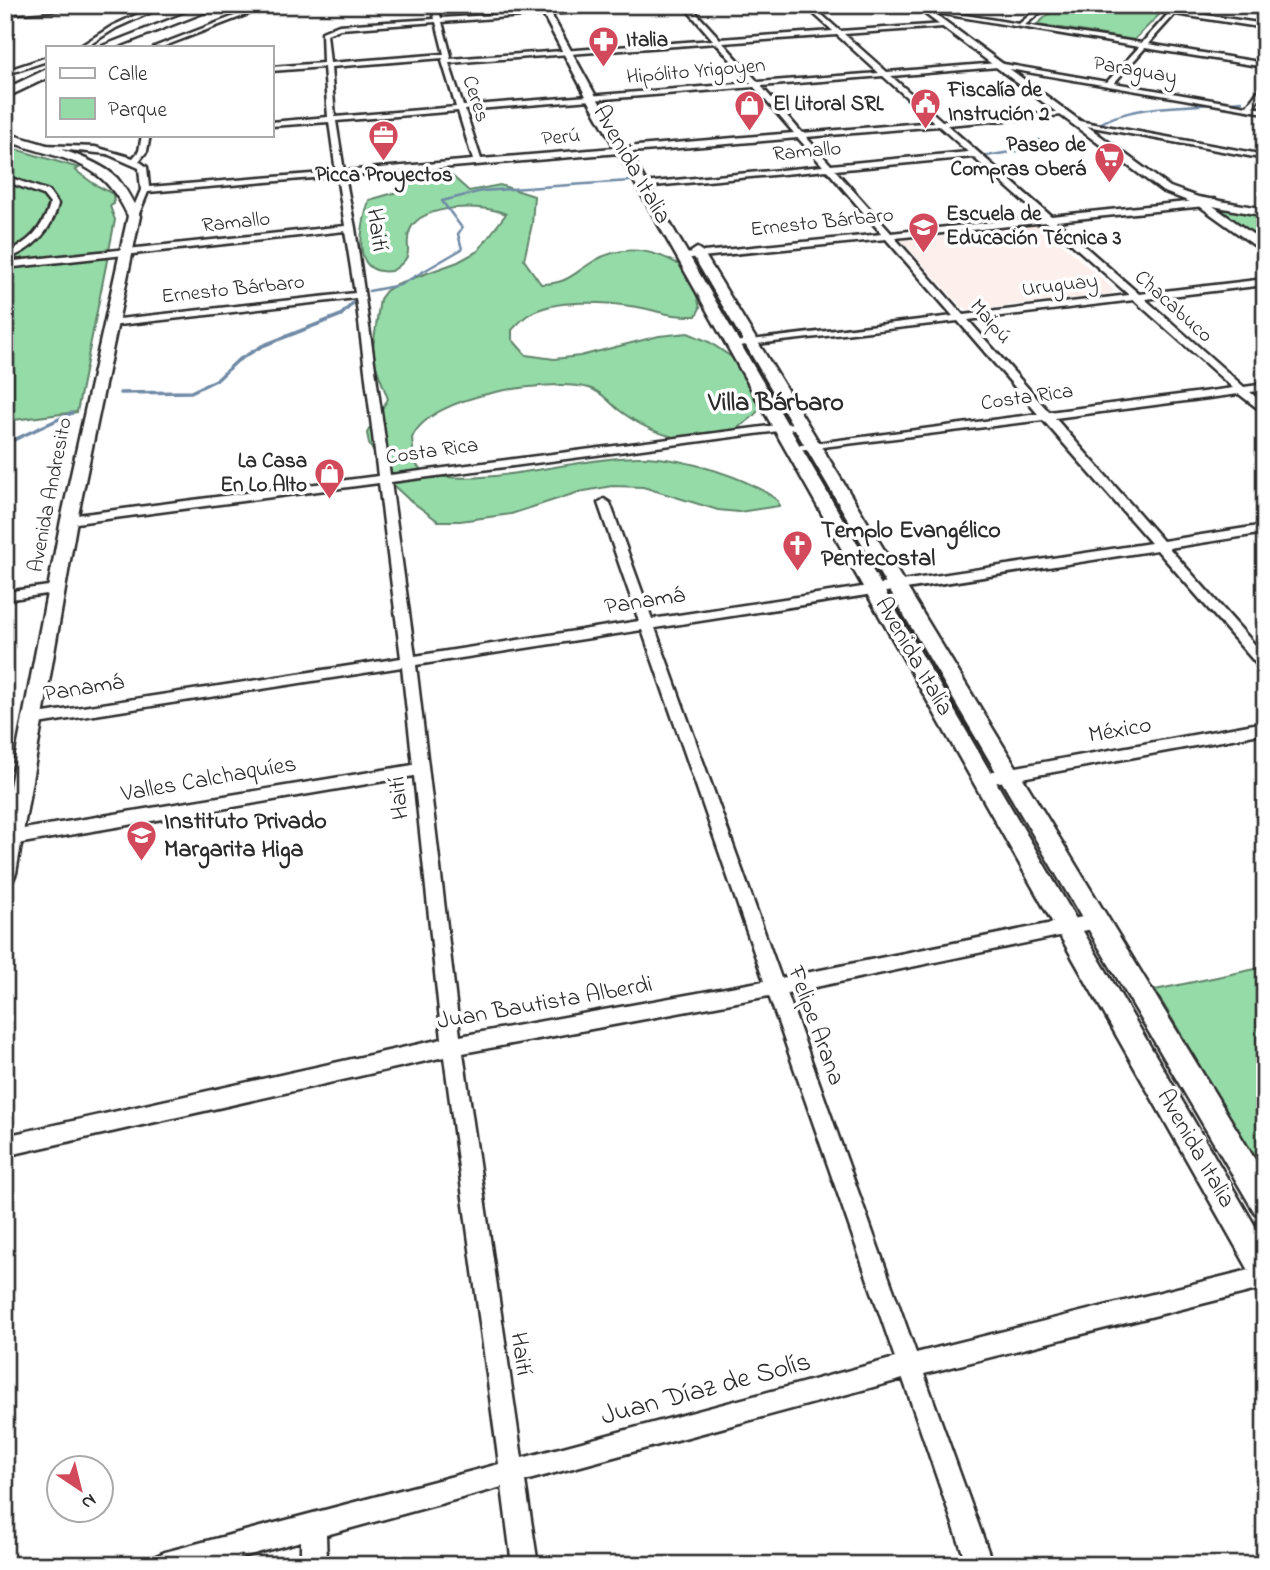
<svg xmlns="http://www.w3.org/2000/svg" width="1270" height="1570" font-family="'Indie Flower',sans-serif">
<rect width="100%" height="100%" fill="#fff"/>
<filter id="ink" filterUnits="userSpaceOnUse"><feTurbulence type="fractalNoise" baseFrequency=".0143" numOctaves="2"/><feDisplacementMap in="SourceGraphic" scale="14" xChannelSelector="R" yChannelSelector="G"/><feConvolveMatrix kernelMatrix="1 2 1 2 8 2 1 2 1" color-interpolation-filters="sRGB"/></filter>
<g filter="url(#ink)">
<!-- built -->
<path fill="#fdefeb" d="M 1041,225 L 1114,290 L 1110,294 L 971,310 L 962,307 L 901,240 Z"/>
<!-- green -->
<path fill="#95dba8" stroke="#60836a" stroke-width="2" d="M 1060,5 L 1113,5 L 1161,13 L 1134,40 L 1037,24 Z
M 5,146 L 79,168 L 75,170 L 94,184 L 113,194 L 114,204 L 110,206 L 115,220 L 77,412 L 5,421 Z
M 433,173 L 451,175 L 469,191 L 500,185 L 534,196 L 532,224 L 524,260 L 541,284 C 568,284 574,273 594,261 C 627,241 662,252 691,272 L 700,308 L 696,316 C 668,317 661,311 637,307 C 607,302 554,298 528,315 C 522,319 517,325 512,330 L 512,339 L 526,355 L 554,359 L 580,356 L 659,336 L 688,333 L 709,342 L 754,372 L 767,386 C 766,404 757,415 742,425 C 704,453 654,437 619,410 C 609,402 602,392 589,388 C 549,378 430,394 412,438 C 413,445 413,458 416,464 C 434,493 545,468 573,464 C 597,460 623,456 647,457 C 686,459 748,477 778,501 L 779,506 L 739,512 L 718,510 L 643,487 L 612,486 L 579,492 L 511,514 L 460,521 L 438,521 L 407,498 L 392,484 L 369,444 L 367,433 L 388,399 L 375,364 L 373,347 L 380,299 L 386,291 L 397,284 L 458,262 L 478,251 L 506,214 C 485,204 421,203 410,230 C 402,249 419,253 392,271 C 348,277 362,224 369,200 L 397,192 L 407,181 Z
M 1232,208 L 1265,215 L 1265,243 L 1223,213 L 1222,209 Z
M 1265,967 L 1265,1176 L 1155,990 Z"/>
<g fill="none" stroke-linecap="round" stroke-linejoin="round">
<!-- stream-far1 -->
<path stroke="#6f8aa5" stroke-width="2.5" d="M 1231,102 L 1242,101
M 1096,126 C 1130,105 1172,108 1210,104
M 986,156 L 1042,147 L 1039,140
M 910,163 L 969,158
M 767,176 L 819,172
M 369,291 L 400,285 L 462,249 L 458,234 L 462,228 L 442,201 L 482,191 L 630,181"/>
<!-- stream -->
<path stroke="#6f8aa5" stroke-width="3.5" d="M 120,393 L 191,392 L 218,379 L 237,361 L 262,346 L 341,315 L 356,300
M 5,444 L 72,413"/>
<defs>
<path id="street" d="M 87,5 L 124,5 L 5,14 L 5,10 Z
M 158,5 L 167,5 L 116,28 L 86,47 L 79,47 L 112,26 Z
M 263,5 L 272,5 L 162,47 L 154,47 Z
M 431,5 L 437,5 L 441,18 L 668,5 L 442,22 L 451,56 L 450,59 L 713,40 L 683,5 L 689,5 L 720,39 L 833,31 L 804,5 L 811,5 L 840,31 L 945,24 L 943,27 L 844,34 L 887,72 L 998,63 L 1107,82 L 1139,47 L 920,10 L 923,8 L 1019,24 L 1042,5 L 1049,5 L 1025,25 L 1142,43 L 1169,13 L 1127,5 L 1172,10 L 1177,6 L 1180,8 L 1178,11 L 1265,24 L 1265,28 L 1175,14 L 1148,44 L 1265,63 L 1265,67 L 1145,48 L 1114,83 L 1247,106 L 1265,82 L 1265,90 L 1253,107 L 1265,109 L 1265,113 L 998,67 L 891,76 L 942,121 L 1066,111 L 1063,115 L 947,125 L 1051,216 L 1215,199 L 1219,202 L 1215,205 L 1056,221 L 1139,294 L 1265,279 L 1265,285 L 1145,299 L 1244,387 L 1265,384 L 1265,390 L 1250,392 L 1265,405 L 1265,414 L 1239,394 L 1055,418 L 1163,541 L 1265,525 L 1265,533 L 1169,548 L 1265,656 L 1265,670 L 1260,668 L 1157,550 L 655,628 L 781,978 L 1097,914 L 1103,916 L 1106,921 L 1103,926 L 1097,928 L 787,993 L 916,1353 L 1265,1266 L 1265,1288 L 924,1374 L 993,1565 L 967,1565 L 903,1379 L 525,1481 L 538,1565 L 512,1565 L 502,1487 L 326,1535 L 327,1565 L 301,1565 L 301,1541 L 213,1565 L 152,1565 L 156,1556 L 165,1552 L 499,1464 L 444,1057 L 5,1156 L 5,1136 L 442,1039 L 414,776 L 5,846 L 5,832 L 413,765 L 402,667 L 31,725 L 24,720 L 31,715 L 401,658 L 379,483 L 69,524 L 63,520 L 69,516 L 378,476 L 356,298 L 110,326 L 105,323 L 110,320 L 355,293 L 345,231 L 5,268 L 5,262 L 345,226 L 337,176 L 148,192 L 138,216 L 134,219 L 130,216 L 141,190 L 139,168 L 107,154 L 39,147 L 43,145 L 95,147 L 133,158 L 139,151 L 142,135 L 150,135 L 147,151 L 139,161 L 147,167 L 149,187 L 336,172 L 329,122 L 271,126 L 271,122 L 328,117 L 324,67 L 271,71 L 271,67 L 323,63 L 322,32 L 339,25 L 435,19 ZM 436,22 L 444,54 L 330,63 L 327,34 L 340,29 ZM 837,35 L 879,73 L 758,82 L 723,43 ZM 716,43 L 751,83 L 463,106 L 449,63 ZM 443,58 L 442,61 L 456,107 L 335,117 L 331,67 ZM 883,76 L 934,122 L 802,133 L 761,86 ZM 754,87 L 794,133 L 481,159 L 465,110 ZM 458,111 L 473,160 L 344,171 L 336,121 ZM 939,126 L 968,152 L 831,165 L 806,137 ZM 798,138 L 823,166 L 643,183 L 639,185 L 643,187 L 827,170 L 882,234 L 684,254 L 681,255 L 681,259 L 886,239 L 953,316 L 734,342 L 729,345 L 730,347 L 958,321 L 1038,414 L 794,446 L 788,449 L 790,451 L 1043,420 L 1151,543 L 652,619 L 610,503 L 604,499 L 598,503 L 639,621 L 415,656 L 391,482 L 801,428 L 807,425 L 801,422 L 390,475 L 355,228 L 345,176 ZM 973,157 L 1041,217 L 891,233 L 835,170 ZM 1047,222 L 1129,295 L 963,315 L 895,238 ZM 1134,300 L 1233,388 L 1049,412 L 968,320 ZM 642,630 L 764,981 L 460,1036 L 416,665 ZM 769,996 L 895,1358 L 522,1458 L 463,1053 Z
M 47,57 L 47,61 L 5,75 L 5,71 Z
M 1073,120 L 1265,155 L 1265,159 L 1076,124 Z
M 5,141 L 30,143 L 5,145 Z
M 5,176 L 49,191 L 58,204 C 51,232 33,250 5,260 L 5,253 C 29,243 43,229 50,204 L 43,195 L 5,181 Z
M 56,585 L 61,586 L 61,592 L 5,600 L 5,592 Z
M 1265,722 L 1265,733 L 983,785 L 975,779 L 983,773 Z"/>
<path id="secondary" d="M 538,5 L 546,5 L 597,98 L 1265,1243 L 1265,1285 L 1255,1281 L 587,98 Z
M 913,5 L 923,5 L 1170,187 L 1198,197 L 1265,209 L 1265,216 L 1213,206 L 1265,243 L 1265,253 L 1198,205 L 1162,191 Z
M 5,133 C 36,142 95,156 117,178 C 127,190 133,202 140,216 L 77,520 L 16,873 L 13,880 L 5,882 L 5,812 L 61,520 L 128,216 C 100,155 60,161 5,140 Z
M 697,248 L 703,252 L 1265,1176 L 1265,1217 L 1255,1213 L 691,252 Z"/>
<path id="highway" d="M 207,5 L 223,5 L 116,47 L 100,47 Z
M 47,69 L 47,78 L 5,98 L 5,89 Z"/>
</defs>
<!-- street casing -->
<use href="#street" stroke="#2b2b2b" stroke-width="5"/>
<!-- secondary casing -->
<use href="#secondary" stroke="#2b2b2b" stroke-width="5"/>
<!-- highway casing -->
<use href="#highway" stroke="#2b2b2b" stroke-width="5"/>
<!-- street -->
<use href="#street" fill="#fff" fill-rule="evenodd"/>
<!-- secondary -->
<use href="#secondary" fill="#fff" fill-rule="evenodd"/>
<!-- highway -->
<use href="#highway" fill="#fff" fill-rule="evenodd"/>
</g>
</g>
<!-- icons -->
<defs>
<symbol id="pharmacy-pin" viewBox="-11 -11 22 30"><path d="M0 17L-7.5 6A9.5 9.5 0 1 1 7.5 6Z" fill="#d1495b" stroke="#fff"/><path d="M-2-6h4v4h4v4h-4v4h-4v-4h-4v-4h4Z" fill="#fff"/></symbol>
<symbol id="civic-pin" viewBox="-11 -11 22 30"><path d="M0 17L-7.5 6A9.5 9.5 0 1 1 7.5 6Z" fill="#d1495b" stroke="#fff"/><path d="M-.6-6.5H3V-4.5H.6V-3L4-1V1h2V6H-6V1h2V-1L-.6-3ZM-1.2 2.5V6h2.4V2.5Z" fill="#fff"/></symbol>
<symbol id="shop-pin" viewBox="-11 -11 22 30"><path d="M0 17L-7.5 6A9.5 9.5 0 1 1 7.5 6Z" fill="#d1495b" stroke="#fff"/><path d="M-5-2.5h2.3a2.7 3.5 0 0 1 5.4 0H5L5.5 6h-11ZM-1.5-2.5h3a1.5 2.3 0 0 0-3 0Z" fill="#fff"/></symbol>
<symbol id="office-pin" viewBox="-11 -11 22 30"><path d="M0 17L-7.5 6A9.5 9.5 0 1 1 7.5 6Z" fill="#d1495b" stroke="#fff"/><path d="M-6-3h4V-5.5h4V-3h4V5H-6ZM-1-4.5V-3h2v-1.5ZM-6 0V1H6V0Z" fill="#fff"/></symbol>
<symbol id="supermarket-pin" viewBox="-11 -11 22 30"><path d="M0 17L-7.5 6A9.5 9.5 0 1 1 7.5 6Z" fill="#d1495b" stroke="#fff"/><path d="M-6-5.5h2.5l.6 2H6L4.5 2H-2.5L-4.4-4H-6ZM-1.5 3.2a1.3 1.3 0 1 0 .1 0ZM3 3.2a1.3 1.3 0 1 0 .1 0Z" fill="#fff"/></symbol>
<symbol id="school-pin" viewBox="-11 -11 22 30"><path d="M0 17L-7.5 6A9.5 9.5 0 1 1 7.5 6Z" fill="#d1495b" stroke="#fff"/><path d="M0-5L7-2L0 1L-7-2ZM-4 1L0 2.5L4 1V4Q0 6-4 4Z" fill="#fff"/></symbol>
<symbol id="church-pin" viewBox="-11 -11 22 30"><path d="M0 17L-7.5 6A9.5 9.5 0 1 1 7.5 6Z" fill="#d1495b" stroke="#fff"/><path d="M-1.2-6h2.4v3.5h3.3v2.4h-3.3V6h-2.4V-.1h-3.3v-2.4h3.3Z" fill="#fff"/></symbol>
</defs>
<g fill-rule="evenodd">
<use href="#pharmacy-pin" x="586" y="24" width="35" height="47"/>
<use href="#civic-pin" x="908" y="86" width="35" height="47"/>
<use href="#shop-pin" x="732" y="88" width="35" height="47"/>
<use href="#office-pin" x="366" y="118" width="35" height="47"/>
<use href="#supermarket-pin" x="1092" y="140" width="35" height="47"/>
<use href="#school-pin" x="906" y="210" width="35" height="47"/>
<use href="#shop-pin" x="312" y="456" width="35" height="47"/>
<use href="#church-pin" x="780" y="528" width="35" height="47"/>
<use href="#school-pin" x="124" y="818" width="35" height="47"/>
</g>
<g text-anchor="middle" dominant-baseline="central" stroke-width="7" stroke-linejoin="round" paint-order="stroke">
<!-- far-poi labels -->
<g font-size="21" font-weight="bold" fill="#2b2b2b" stroke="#fff" text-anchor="start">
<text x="626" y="41">Italia</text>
<text x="948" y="91">Fiscalía de<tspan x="948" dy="24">Instrución 2</tspan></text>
<text x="773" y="105">El Litoral SRL</text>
<text x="1086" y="146" text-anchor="end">Paseo de<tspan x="1086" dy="24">Compras Oberá</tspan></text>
<text x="384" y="176" text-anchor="middle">Picca Proyectos</text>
<text x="946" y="215">Escuela de<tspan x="946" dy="24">Educación Técnica 3</tspan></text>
<text x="307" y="462" text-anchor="end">La Casa<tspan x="307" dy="24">En Lo Alto</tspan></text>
</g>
<!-- far-street labels -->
<g font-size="21" fill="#2b2b2b" stroke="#fff">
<text transform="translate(1135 71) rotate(10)">Paraguay</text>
<text transform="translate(696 72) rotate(-5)">Hipólito Yrigoyen</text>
<text transform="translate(475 99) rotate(72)">Ceres</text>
<text transform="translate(561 138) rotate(-5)">Perú</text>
<text transform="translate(807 152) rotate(-5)">Ramallo</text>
<text transform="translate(236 223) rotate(-6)">Ramallo</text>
<text transform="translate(822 223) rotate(-6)">Ernesto Bárbaro</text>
<text transform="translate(1060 286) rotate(-7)">Uruguay</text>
<text transform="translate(233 290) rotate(-6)">Ernesto Bárbaro</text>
<text transform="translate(1173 307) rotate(42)">Chacabuco</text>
<text transform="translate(990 322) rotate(49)">Maipú</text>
<text transform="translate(1027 398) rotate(-8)">Costa Rica</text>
<text transform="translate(432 452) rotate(-8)">Costa Rica</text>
<text transform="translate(51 495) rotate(-79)">Avenida Andresito</text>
</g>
<!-- street labels -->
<g font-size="24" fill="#2b2b2b" stroke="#fff">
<text transform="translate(631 165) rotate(60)">Avenida Italia</text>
<text transform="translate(376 230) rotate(82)">Haití</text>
<text transform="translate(645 602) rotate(-9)">Panamá</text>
<text transform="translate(913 657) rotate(60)">Avenida Italia</text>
<text transform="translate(84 689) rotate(-9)">Panamá</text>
<text transform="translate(1120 731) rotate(-10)">México</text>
<text transform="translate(209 780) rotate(-10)">Valles Calchaquíes</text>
<text transform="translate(400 798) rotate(-96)">Haití</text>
<text transform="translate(545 1004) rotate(-10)">Juan Bautista Alberdi</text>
<text transform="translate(815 1026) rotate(70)">Felipe Arana</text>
<text transform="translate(1195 1149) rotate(60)">Avenida Italia</text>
<text transform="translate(520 1354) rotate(82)">Haití</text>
</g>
<!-- poi labels -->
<g font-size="24" font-weight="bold" fill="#2b2b2b" stroke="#fff" text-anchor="start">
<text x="821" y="531">Templo Evangélico<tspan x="821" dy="28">Pentecostal</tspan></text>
<text x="164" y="822">Instituto Privado<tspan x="164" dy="28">Margarita Higa</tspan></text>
</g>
<!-- far-district labels -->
<g font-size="26" font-weight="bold" fill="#2b2b2b" stroke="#fff">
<text x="776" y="404">Villa Bárbaro</text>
</g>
<!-- near-street labels -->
<g font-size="28" fill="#2b2b2b" stroke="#fff">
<text transform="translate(706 1390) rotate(-15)">Juan Díaz de Solís</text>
</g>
</g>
<!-- margin -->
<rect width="1270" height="1570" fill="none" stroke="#fff" stroke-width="28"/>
<rect x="14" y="14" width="1242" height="1542" fill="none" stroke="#2b2b2b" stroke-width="2.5" filter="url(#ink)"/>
<!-- legend -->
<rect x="46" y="46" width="228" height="91" fill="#ffffff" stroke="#aaaaaa" stroke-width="2"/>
<rect x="60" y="68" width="35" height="10" fill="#ffffff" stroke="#aaaaaa" stroke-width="2"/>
<text x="108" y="80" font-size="21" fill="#2b2b2b">Calle</text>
<rect x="60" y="98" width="35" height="21" fill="#95dba8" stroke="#aaaaaa" stroke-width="2"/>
<text x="108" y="116" font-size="21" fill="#2b2b2b">Parque</text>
<!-- north arrow -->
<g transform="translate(80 1489) rotate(145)"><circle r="33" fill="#ffffff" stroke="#aaaaaa" stroke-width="2"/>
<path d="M0-5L12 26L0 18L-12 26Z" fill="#d1495b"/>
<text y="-10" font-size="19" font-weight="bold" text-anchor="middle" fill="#2b2b2b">N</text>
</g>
</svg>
